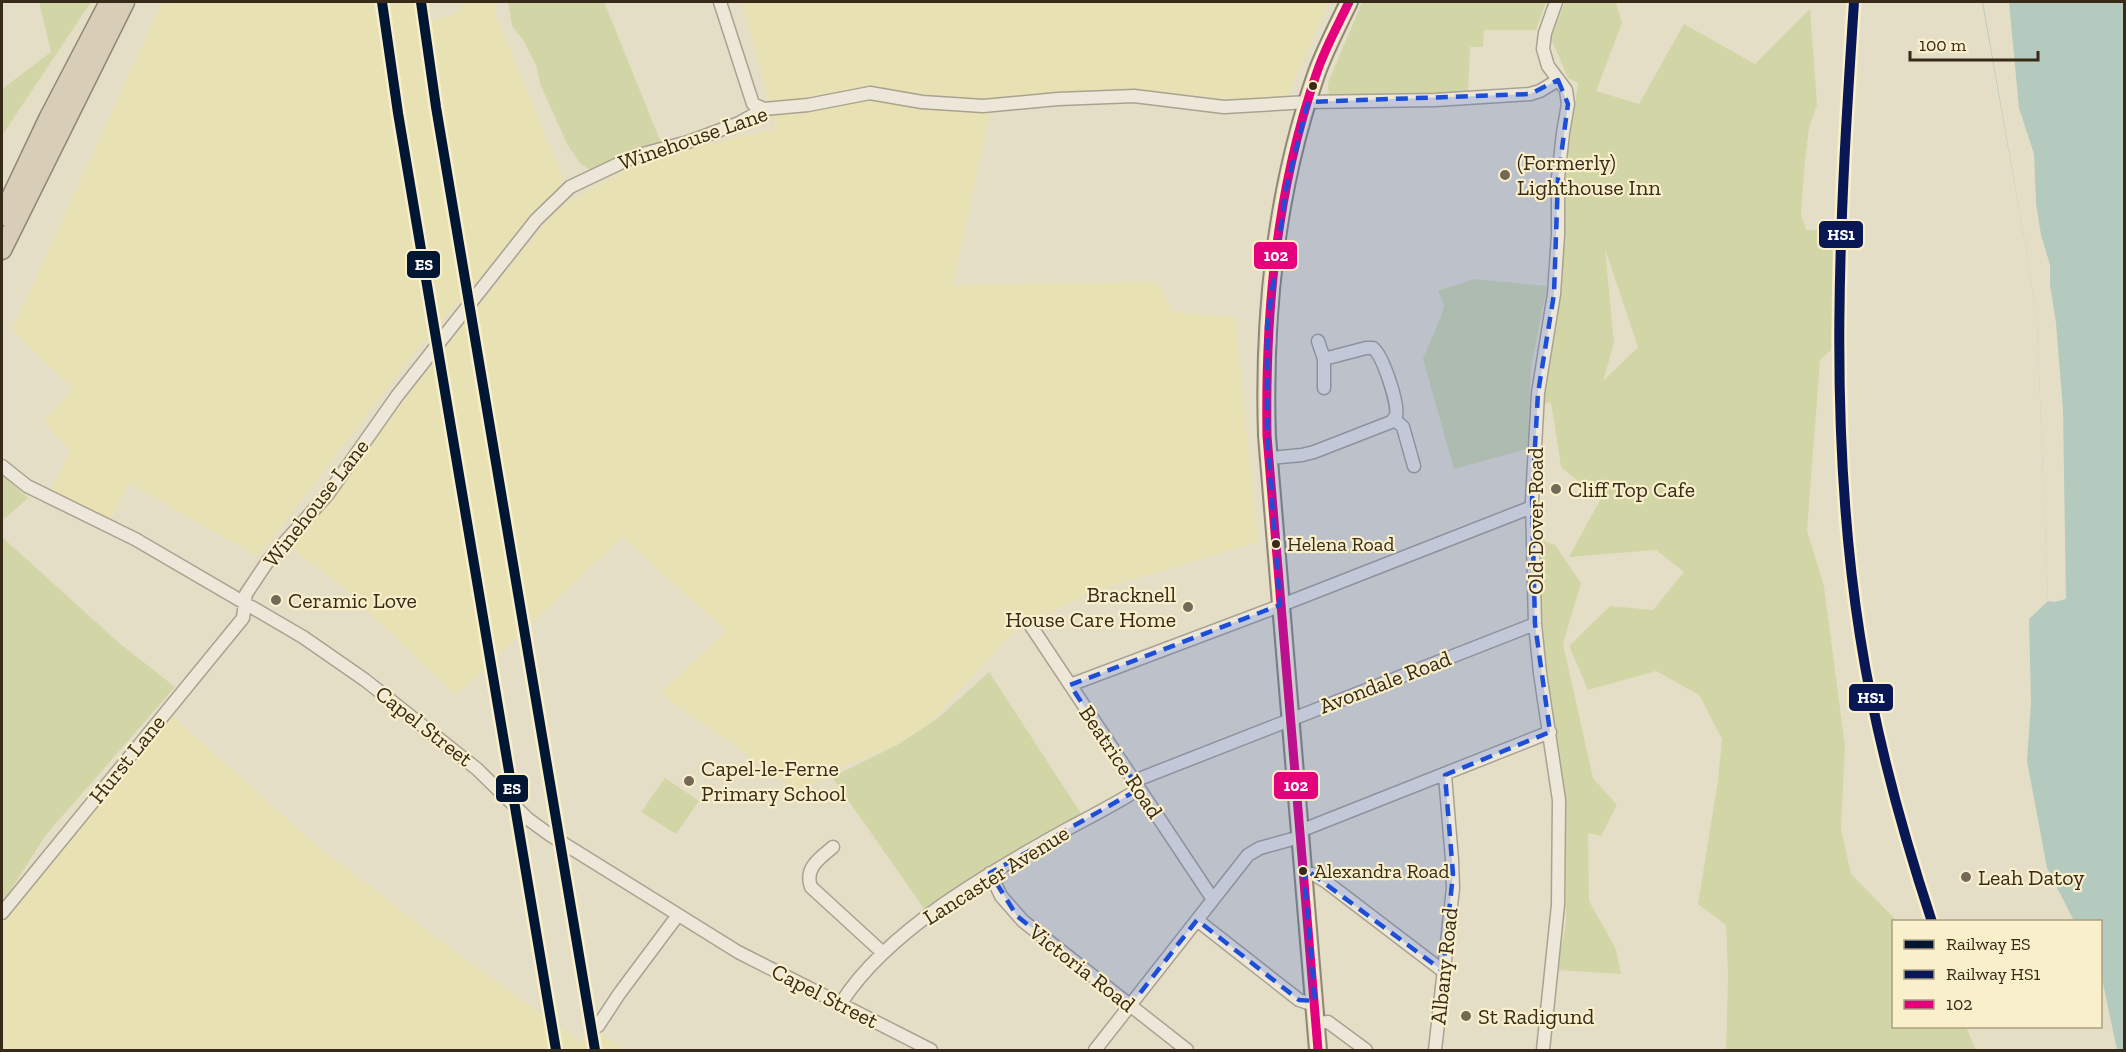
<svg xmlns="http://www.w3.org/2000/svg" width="2126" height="1052" font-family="'Zilla Slab',serif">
<rect width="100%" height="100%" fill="#e5dec6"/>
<!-- farmland -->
<path fill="#e7e1b4" d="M 162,2 L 422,2 L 429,20 L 453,15 L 466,2 L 496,2 L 495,13 L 564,181 L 424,341 L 258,557 L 129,483 L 108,525 L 49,495 L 70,451 L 43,421 L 73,389 L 12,330 Z
M 742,2 L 1329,2 L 1285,102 L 1150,93 L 993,99 L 953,285 L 1157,282 L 1173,312 L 1235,317 L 1258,542 L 1091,592 L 1012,633 L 933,720 L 897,745 L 840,767 L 800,793 L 660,693 L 726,631 L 622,537 L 456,696 L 343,587 L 288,545 L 557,208 L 641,161 L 776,128 Z
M 169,713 L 315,844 L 440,940 L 580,1042 L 592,1027 L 625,1050 L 2,1050 L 2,921 Z"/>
<!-- green -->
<path fill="#d2d6a7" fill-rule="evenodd" d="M 39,2 L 91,2 L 3,134 L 2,132 L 2,89 L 51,52 Z
M 508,2 L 604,2 L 662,145 L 642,148 L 596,171 L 588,169 L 581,164 L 568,146 L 541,86 L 536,65 L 524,41 L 512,26 Z
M 1362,2 L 1546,2 L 1536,30 L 1484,30 L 1483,47 L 1470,47 L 1468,94 L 1329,100 L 1328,83 Z
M 1565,2 L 1616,2 L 1622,23 L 1596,91 L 1639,104 L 1684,24 L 1755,64 L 1810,9 L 1817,105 L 1809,128 L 1805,161 L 1801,214 L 1806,230 L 1833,230 L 1831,350 L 1820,360 L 1807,531 L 1824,586 L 1845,747 L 1841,829 L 1851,874 L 1897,921 L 1894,922 L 1894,1026 L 1966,1027 L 1976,1050 L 1726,1050 L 1728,975 L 1726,925 L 1698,904 L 1718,781 L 1722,739 L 1699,695 L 1656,671 L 1588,690 L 1569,646 L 1610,606 L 1653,610 L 1684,572 L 1656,550 L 1569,557 L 1600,500 L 1561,467 L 1551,402 L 1541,405 L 1563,266 L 1562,193 L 1578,83 L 1568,78 L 1551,38 ZM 1605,249 L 1638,347 L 1603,381 L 1614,343 Z
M 1475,279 L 1547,286 L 1531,367 L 1527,449 L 1454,469 L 1423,359 L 1442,314 L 1444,305 L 1438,291 Z
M 2,475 L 28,498 L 2,521 Z
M 2,537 L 118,642 L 175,687 L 45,836 L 4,901 L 2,899 Z
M 1538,539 L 1555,545 L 1581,583 L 1563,644 L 1593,778 L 1617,805 L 1601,836 L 1588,833 L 1589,901 L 1616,949 L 1621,974 L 1557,970 L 1566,923 L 1566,827 L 1541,623 Z
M 989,672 L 1084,818 L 925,910 L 832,777 L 897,745 L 937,719 Z
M 665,778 L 699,801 L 676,834 L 641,812 Z"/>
<!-- water -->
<path fill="#b4cabe" d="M 1982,2 L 2124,2 L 2124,1050 L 2117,1050 L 2101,974 L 2100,922 L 2074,921 L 2047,868 L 2027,761 L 2031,702 L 2029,619 L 2048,601 L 2037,323 L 2026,248 Z"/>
<!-- pier -->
<path fill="#e5dec6" d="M 1983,2 L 2009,2 L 2019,108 L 2034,154 L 2036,203 L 2041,235 L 2050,265 L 2050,285 L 2056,323 L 2063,410 L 2066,599 L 2054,602 L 2048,601 L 2037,323 L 2026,248 Z"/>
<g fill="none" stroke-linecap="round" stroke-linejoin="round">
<defs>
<path id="minor" d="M 720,2 L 753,104 L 764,109
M 1318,341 L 1324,359
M 1394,419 L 1403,427 L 1414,466
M 1269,458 L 1302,455 L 1314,452 L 1391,422 L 1396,416 C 1399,404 1383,356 1373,348 L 1366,348 L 1324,359 L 1324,388
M 2,466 L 27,486 L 135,539 L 303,637 L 365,680 L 477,769 L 528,819 L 550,835 L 738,952 L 931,1050
M 1031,626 L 1212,898
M 1070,685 L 1269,610 L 1532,507
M 1134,781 L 1535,624
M 1300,831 L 1550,732
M 833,847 C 820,858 804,868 811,887 L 883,953
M 990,873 L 1001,896 L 1023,921 L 1187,1050
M 1304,874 L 1313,874 L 1325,881 L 1443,971
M 2,913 L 243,618 L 246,594 L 268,561 L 328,494 L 397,396 L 536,220 L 570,187 L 635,156 L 688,142 L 739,123 L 764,109 L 808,105 L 870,93 L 922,102 L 983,106 L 1058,99 L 1134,96 L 1224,107 L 1308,102 L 1435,100 L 1530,94 L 1540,91 L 1558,80
M 1197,920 L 1299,1000 L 1308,1003 L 1315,1001
M 841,1003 C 888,929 995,869 1071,827 C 1094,815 1117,803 1139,789
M 1316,1023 L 1328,1022 L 1366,1050
M 598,1026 L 619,994 L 678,915
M 1095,1050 L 1248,855 L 1260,848 L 1300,837
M 1435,1050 L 1453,888 L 1452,860 L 1445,775
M 1543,1050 L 1558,905 L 1559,800 L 1540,673 L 1535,624 L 1532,500 L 1538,393 L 1554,294 L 1558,235 L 1558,178 L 1563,133 L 1568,104 L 1566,90 L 1548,66 L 1543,49 L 1545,33 L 1556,2"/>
<path id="major" d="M 1318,1050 L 1267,436 C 1263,313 1276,189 1317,72 C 1326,48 1338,25 1349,2"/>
<path id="highway" d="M 2,216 L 48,119 L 109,2
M 2,250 L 125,2"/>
</defs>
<!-- minor casing -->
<use href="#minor" stroke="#a9a290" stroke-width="15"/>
<!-- major casing -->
<use href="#major" stroke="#8e8777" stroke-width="20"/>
<!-- highway casing -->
<use href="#highway" stroke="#8e8777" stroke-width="21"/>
<!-- minor -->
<use href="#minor" stroke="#ece7d9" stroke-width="12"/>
<!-- major -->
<use href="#major" stroke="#e4deca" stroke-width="16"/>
<!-- highway -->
<use href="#highway" stroke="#d8ceb7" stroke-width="18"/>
<defs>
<path id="bus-1" d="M 1318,1050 L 1267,436 C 1265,313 1276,190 1317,72 C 1325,48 1338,25 1349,2"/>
</defs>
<!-- bus-1 casing -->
<use href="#bus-1" stroke="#f9efca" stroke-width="14"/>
<!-- bus-1 -->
<use href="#bus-1" stroke="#e5007d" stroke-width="9"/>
<defs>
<path id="rail-1" d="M 382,2 L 398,113 L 556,1050
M 421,2 L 436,107 L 595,1050"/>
<path id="rail-2" d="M 1854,2 C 1840,212 1827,427 1860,636 C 1875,733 1901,828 1932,922"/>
</defs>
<!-- rail-1 casing -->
<use href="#rail-1" stroke="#f9efca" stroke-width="15"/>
<!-- rail-2 casing -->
<use href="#rail-2" stroke="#f9efca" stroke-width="15"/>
<!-- rail-1 -->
<use href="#rail-1" stroke="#011633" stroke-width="10"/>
<!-- rail-2 -->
<use href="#rail-2" stroke="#091855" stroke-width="10"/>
</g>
<!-- marked area -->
<path fill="#1d4ed8" fill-opacity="0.2" stroke="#1d4ed8" stroke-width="4.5" stroke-dasharray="12 8" stroke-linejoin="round" d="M 1558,80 L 1568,104 L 1558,178 L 1554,294 L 1538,393 L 1532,500 L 1535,624 L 1550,732 L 1445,775 L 1453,874 L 1443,971 L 1304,868 L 1315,1001 L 1299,1000 L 1197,920 L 1130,1006 L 1017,916 L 990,873 L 1139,789 L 1070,685 L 1280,605 L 1267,436 L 1267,327 L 1286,189 L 1308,102 L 1530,94 Z"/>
<!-- markers -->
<g fill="#372a19" stroke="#f9efca" stroke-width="2">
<circle cx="1313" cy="86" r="5"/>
<circle cx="1276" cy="544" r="5"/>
<circle cx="1303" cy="871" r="5"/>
</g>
<g fill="#746956" stroke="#f9efca" stroke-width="2">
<circle cx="1505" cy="175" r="6"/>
<circle cx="1556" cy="489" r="6"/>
<circle cx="276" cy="600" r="6"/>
<circle cx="1188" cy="607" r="6"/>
<circle cx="689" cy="781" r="6"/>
<circle cx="1966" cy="877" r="6"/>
<circle cx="1466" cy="1016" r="6"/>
</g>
<g text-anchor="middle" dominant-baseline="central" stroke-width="4.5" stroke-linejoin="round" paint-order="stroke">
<!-- bus labels -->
<g font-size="20" fill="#372a19" stroke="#f9efca" text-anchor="start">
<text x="1287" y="544">Helena Road</text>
<text x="1314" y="871">Alexandra Road</text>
</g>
<!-- street labels -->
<g font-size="22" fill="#372a19" stroke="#f9efca">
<text transform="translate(693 138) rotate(-19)">Winehouse Lane</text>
<text transform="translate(316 503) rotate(-52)">Winehouse Lane</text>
<text transform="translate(1535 521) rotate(-90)">Old Dover Road</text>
<text transform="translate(1385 682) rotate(-21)">Avondale Road</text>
<text transform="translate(424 726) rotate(38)">Capel Street</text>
<text transform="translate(127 759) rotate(-51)">Hurst Lane</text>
<text transform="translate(1121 762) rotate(56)">Beatrice Road</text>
<text transform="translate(996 875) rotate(-32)">Lancaster Avenue</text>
<text transform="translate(1444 966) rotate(-84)">Albany Road</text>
<text transform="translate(1082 968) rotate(38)">Victoria Road</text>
<text transform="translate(825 996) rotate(27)">Capel Street</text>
</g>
<!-- poi labels -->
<g font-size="22" fill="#372a19" stroke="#f9efca" text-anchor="start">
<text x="1517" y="162">(Formerly)<tspan x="1517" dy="25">Lighthouse Inn</tspan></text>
<text x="1568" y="489">Cliff Top Cafe</text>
<text x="1176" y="594" text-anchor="end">Bracknell<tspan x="1176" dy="25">House Care Home</tspan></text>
<text x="288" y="600">Ceramic Love</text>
<text x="701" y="768">Capel-le-Ferne<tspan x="701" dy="25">Primary School</tspan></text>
<text x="1978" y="877">Leah Datoy</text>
<text x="1478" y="1016">St Radigund</text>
</g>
</g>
<g stroke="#f9efca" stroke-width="2">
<rect x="1818" y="220" width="46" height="29" rx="6" fill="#091855"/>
<rect x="1253" y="241" width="45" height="29" rx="6" fill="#e5007d"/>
<rect x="406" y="250" width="35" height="29" rx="6" fill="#011633"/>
<rect x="1848" y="683" width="46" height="29" rx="6" fill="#091855"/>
<rect x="1273" y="771" width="46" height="29" rx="6" fill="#e5007d"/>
<rect x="495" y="774" width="34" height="29" rx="6" fill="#011633"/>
</g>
<g font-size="16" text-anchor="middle" font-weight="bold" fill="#fff">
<text x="1841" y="240">HS1</text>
<text x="1276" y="261">102</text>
<text x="424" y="270">ES</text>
<text x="1871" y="703">HS1</text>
<text x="1296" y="791">102</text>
<text x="512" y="794">ES</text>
</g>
<!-- border -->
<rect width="2126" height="1052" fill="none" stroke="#372a19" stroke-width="6"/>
<!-- legend -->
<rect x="1892" y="920" width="210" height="108" fill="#f9efca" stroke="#aba083" stroke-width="1.5"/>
<rect x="1904" y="940" width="30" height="9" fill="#011633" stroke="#aba083" stroke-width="1.5"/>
<text x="1946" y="950" font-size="18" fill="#372a19">Railway ES</text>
<rect x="1904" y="970" width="30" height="9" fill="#091855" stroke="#aba083" stroke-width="1.5"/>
<text x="1946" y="980" font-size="18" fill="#372a19">Railway HS1</text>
<rect x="1904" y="1000" width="30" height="9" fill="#e5007d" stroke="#aba083" stroke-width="1.5"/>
<text x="1946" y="1010" font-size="18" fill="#372a19">102</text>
<!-- scale -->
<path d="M1910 51v9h128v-9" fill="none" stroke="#372a19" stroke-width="3"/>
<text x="1919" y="51" font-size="18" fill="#372a19" stroke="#f9efca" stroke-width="4.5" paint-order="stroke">100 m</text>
</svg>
